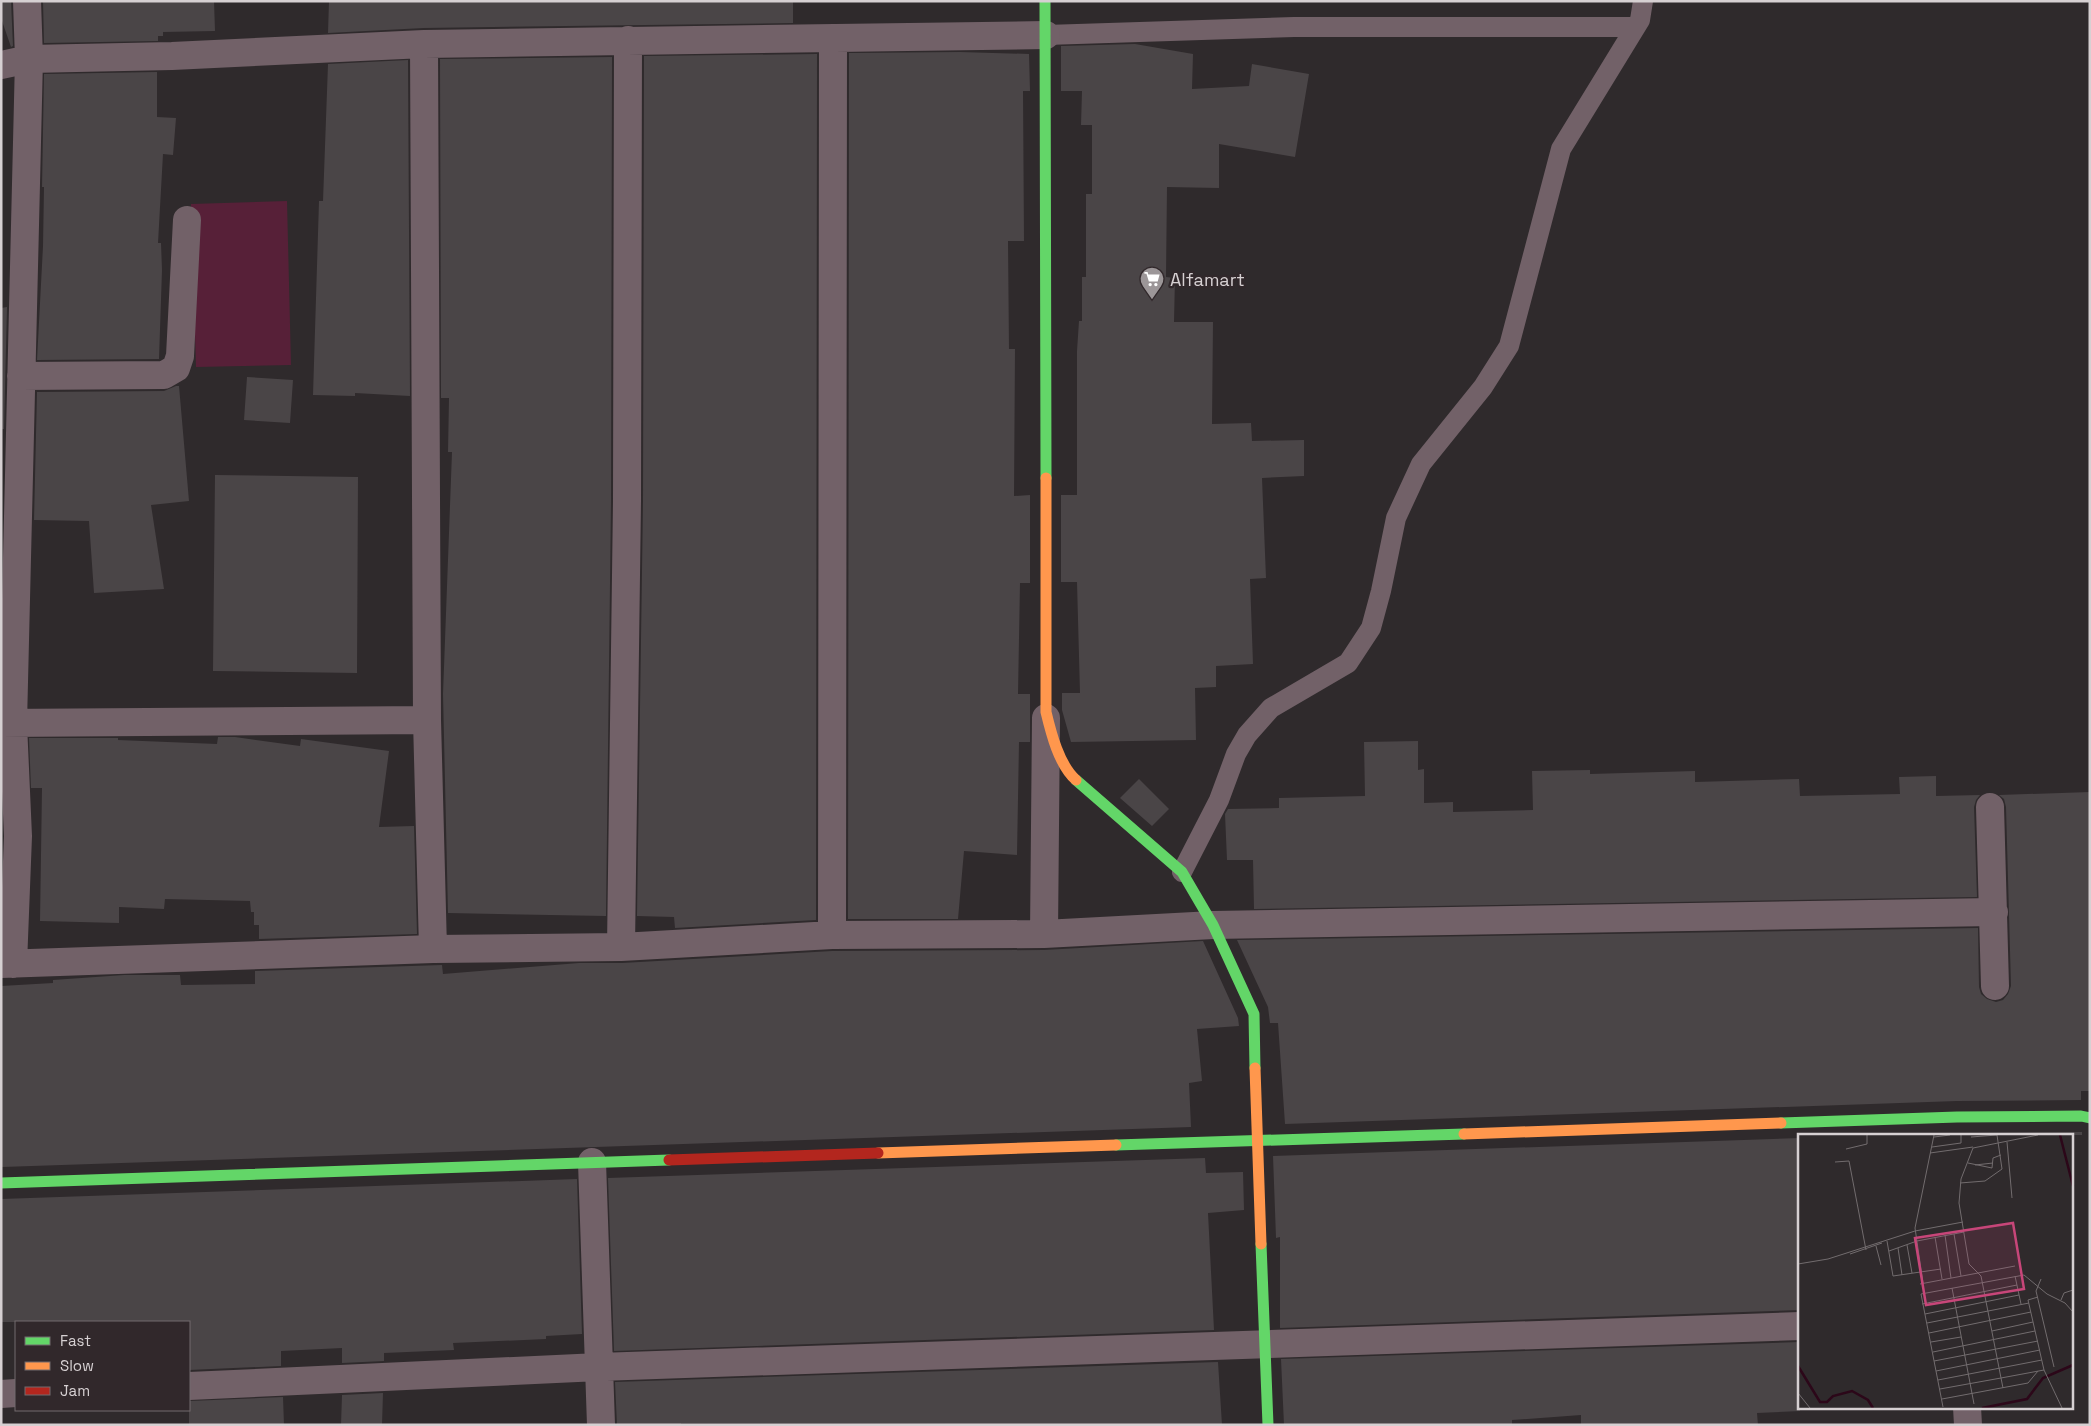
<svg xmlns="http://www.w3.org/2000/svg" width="2091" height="1426" font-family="'Space Grotesk',sans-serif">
<rect width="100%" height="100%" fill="#2f2a2c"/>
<!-- green -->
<path fill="#572038" d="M 287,201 L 291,365 L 196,367 L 191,204 Z"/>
<!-- building -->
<path fill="#4a4547" d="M 1,1 L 11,1 L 13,46 L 11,47 L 1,18 Z
M 43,1 L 214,1 L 215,31 L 163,32 L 163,36 L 158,36 L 158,41 L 44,43 Z
M 329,1 L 793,1 L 793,23 L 424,28 L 328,33 Z
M 1135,44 L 1193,54 L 1192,89 L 1249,86 L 1252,64 L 1309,74 L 1295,157 L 1219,144 L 1219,188 L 1167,187 L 1166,277 L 1175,278 L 1174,322 L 1213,322 L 1212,424 L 1251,423 L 1252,441 L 1304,440 L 1304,476 L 1262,478 L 1266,578 L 1250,579 L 1253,664 L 1216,666 L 1216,687 L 1195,688 L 1196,740 L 1071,742 L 1062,710 L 1062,693 L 1080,693 L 1077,582 L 1061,582 L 1061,495 L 1077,495 L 1077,351 L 1079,321 L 1082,321 L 1082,277 L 1086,277 L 1086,194 L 1092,194 L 1092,125 L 1081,125 L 1082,91 L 1061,91 L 1061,46 Z
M 960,52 L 1029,54 L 1030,91 L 1023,91 L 1024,241 L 1008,241 L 1009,349 L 1015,349 L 1014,496 L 1030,495 L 1030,583 L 1020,583 L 1018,694 L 1030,694 L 1030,742 L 1019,742 L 1017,855 L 964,851 L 958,919 L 848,919 L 849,53 Z
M 817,54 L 816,920 L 675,928 L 674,917 L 637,916 L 643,501 L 644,56 Z
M 612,57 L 611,501 L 606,916 L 448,913 L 443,694 L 452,452 L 448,452 L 449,398 L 441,398 L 440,59 Z
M 408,60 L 410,396 L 355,393 L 355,396 L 313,395 L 319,201 L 323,201 L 328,64 Z
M 157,72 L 157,117 L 176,118 L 173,155 L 163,154 L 158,243 L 161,243 L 162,270 L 159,359 L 37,360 L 43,246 L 44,187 L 42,187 L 44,74 Z
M 7,307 L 4,429 L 1,429 L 1,308 Z
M 247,377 L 293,380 L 290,423 L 244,420 Z
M 176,386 L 179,386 L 189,501 L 151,505 L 164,589 L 94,593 L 89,521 L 34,520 L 37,392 L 164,391 Z
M 215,475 L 358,477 L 357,673 L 213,671 Z
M 218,737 L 235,737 L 300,746 L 301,739 L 389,751 L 379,827 L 414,826 L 417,934 L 259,939 L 259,925 L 254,925 L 254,912 L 251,912 L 250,901 L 165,899 L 164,909 L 119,907 L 119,923 L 40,921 L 42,788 L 31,788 L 29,738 L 118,738 L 118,740 L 217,744 Z
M 1418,741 L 1418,770 L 1424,769 L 1424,803 L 1453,802 L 1453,812 L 1533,810 L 1532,771 L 1590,770 L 1590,774 L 1695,771 L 1695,782 L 1799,779 L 1800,796 L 1900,794 L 1899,777 L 1936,776 L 1936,796 L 1980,795 L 1976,800 L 1974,807 L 1977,897 L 1254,909 L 1253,860 L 1227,860 L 1225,814 L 1228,809 L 1279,808 L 1279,798 L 1365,796 L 1364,742 Z
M 1139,779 L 1169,809 L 1152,826 L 1120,798 Z
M 2090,792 L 2090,1091 L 2081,1091 L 2081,1100 L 1957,1101 L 1285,1124 L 1278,1023 L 1270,1023 L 1268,1007 L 1237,940 L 1978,928 L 1979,987 L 1981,994 L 1987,999 L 1996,1002 L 2003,1000 L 2008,994 L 2011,986 L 2006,807 L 2004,799 L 1999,795 Z
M 1203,941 L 1238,1018 L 1239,1026 L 1197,1029 L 1202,1081 L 1189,1083 L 1191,1127 L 2,1167 L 1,986 L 53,983 L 53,980 L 124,975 L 180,975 L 181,985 L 255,984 L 255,971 L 442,965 L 443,974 L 579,963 L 622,963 L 832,951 L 1044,950 Z
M 2082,1132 L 2082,1135 L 1894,1135 L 1957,1133 Z
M 1800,1138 L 1800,1310 L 1280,1328 L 1280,1237 L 1276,1238 L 1273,1156 Z
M 1205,1158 L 1206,1173 L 1243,1172 L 1244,1210 L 1208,1213 L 1214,1330 L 614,1351 L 608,1178 Z
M 577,1179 L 582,1334 L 546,1336 L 546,1339 L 453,1343 L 454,1350 L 384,1353 L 384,1361 L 342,1363 L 342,1348 L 281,1351 L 281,1366 L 189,1370 L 189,1322 L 1,1322 L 1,1199 Z
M 1800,1342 L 1800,1411 L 1757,1413 L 1758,1425 L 1581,1425 L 1581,1415 L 1512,1420 L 1512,1425 L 1284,1425 L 1281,1359 Z
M 1218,1362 L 1222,1425 L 681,1423 L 681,1425 L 617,1425 L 615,1382 Z
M 383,1393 L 382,1425 L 341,1425 L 342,1395 Z
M 283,1397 L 284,1425 L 189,1425 L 189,1401 Z"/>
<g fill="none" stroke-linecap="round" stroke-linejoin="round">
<!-- lane -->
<path stroke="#726168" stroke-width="20" d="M 1046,35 L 1294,27 L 1635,27
M 1182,872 L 1219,800 L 1236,754 L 1247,735 L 1271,708 L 1348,663 L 1371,628 L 1381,591 L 1396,518 L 1421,464 L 1483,387 L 1509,346 L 1561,149 L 1640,20 L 1643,1"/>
<!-- street -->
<path stroke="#726168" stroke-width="28" d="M 424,44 L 427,720 L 433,949
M 1,65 L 29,59 L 172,56 L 424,44 L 1046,35
M 21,376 L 164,375 L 176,368 L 180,356 L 187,220
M 1,723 L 427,720
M 1990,807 L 1995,986
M 1044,934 L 1046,718
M 832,935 L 833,38
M 621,947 L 627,501 L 628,40
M 1,964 L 433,949 L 621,947 L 832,935 L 1044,934 L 1213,925 L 1994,912
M 13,964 L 18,836 L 13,724 L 29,59 L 27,1
M 592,1162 L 601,1425
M 189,1386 L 599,1367 L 1800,1326
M 1,1394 L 16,1393
M 1967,1407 L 1968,1425"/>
<!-- fast -->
<path stroke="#63d668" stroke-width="11" d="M 1045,1 L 1046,478
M 1076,780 L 1182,872 L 1213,925 L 1254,1014 L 1255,1068
M 1781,1123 L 1957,1117 L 2081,1116 L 2090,1118
M 1116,1145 L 1464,1134
M 1,1183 L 669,1160
M 1261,1244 L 1268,1425"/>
<!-- slow -->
<path stroke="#ff974d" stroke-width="11" d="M 1046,478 L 1046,712 C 1051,733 1059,765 1076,780
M 1255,1068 L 1261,1244
M 1464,1134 L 1781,1123
M 878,1153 L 1116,1145"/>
<!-- jam -->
<path stroke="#b3261e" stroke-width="11" d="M 669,1160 L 878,1153"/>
</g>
<!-- icons -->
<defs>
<symbol id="supermarket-pin" viewBox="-11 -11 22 30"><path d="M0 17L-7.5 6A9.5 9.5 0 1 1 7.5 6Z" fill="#9c9698" stroke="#31282b"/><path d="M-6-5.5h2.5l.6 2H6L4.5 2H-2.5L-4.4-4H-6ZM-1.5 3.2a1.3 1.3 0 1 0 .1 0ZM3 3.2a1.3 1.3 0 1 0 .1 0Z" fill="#fff"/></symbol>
</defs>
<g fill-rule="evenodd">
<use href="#supermarket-pin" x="1138" y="265" width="28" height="38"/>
</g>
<g text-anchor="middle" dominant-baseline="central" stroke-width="4.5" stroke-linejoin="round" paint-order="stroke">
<!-- poi labels -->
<g font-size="18" fill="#d6d0d2" stroke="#31282b" text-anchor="start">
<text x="1170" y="279">Alfamart</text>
</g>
</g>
<!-- overview -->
<g transform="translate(1798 1134)">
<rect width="275" height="275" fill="#2f2a2c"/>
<path fill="none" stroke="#2c0719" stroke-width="2.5" d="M 262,1 L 275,52M 0,232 L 22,268 L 29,268 L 35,262 L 54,257 L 70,266 L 75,274M 184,274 L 229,265 L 245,244 L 275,231"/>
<path fill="none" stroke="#726c6e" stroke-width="1" d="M 240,1 L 175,14 L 163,45 L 161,69 L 171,130 L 183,142 L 203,244 L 246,236 L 264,274M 136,3 L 152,1M 209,8 L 214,64M 134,13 L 163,9 L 163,1M 48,15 L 69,10 L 69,1M 132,19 L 175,13M 37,28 L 51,27 L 68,116M 170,29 L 194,34 L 195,24 L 203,21M 177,31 L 195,29M 162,49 L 187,47 L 204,35 L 199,1 L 173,3M 0,74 L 0,96M 156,100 L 163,142M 147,101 L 153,144M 137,103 L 144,145M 89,107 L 95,142 L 143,135M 109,111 L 114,139M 78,112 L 83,131M 100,114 L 104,141M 91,117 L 119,107 L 166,98M 52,120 L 84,109M 0,130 L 30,125 L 117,97 L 165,88M 217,142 L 223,170M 243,145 L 238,157 L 256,233M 125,149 L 117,94 L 136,1M 122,150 L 217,132M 154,154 L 176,270M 240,163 L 230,166 L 246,236M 263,166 L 266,159 L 275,156M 124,170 L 219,151M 127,180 L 221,161M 129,189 L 231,169M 194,197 L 235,188M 131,199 L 233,178M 133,208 L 163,203M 135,218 L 237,197M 136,227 L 240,207M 138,237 L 242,216M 140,246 L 244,226M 142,255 L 203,244 L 205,254M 0,259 L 12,274M 144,265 L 230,249 L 240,237M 145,273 L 123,160 L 226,141 L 249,160 L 267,169 L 275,178"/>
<path fill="#c74679" fill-opacity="0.15" stroke="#c74679" stroke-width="2.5" d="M 215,89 L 226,155 L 128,171 L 117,104 Z"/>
<rect width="275" height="275" fill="none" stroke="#d6d0d2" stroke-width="2.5"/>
</g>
<!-- border -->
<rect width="2091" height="1426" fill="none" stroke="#d6d0d2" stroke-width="5"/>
<!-- legend -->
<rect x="15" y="1321" width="175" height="90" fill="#31282b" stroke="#736b6e"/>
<rect x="25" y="1337" width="25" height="8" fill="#63d668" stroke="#736b6e"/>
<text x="60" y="1346" font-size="15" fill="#d6d0d2">Fast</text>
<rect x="25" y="1362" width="25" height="8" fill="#ff974d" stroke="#736b6e"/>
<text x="60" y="1371" font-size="15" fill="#d6d0d2">Slow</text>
<rect x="25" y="1387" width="25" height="8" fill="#b3261e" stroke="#736b6e"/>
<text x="60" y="1396" font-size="15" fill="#d6d0d2">Jam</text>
</svg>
